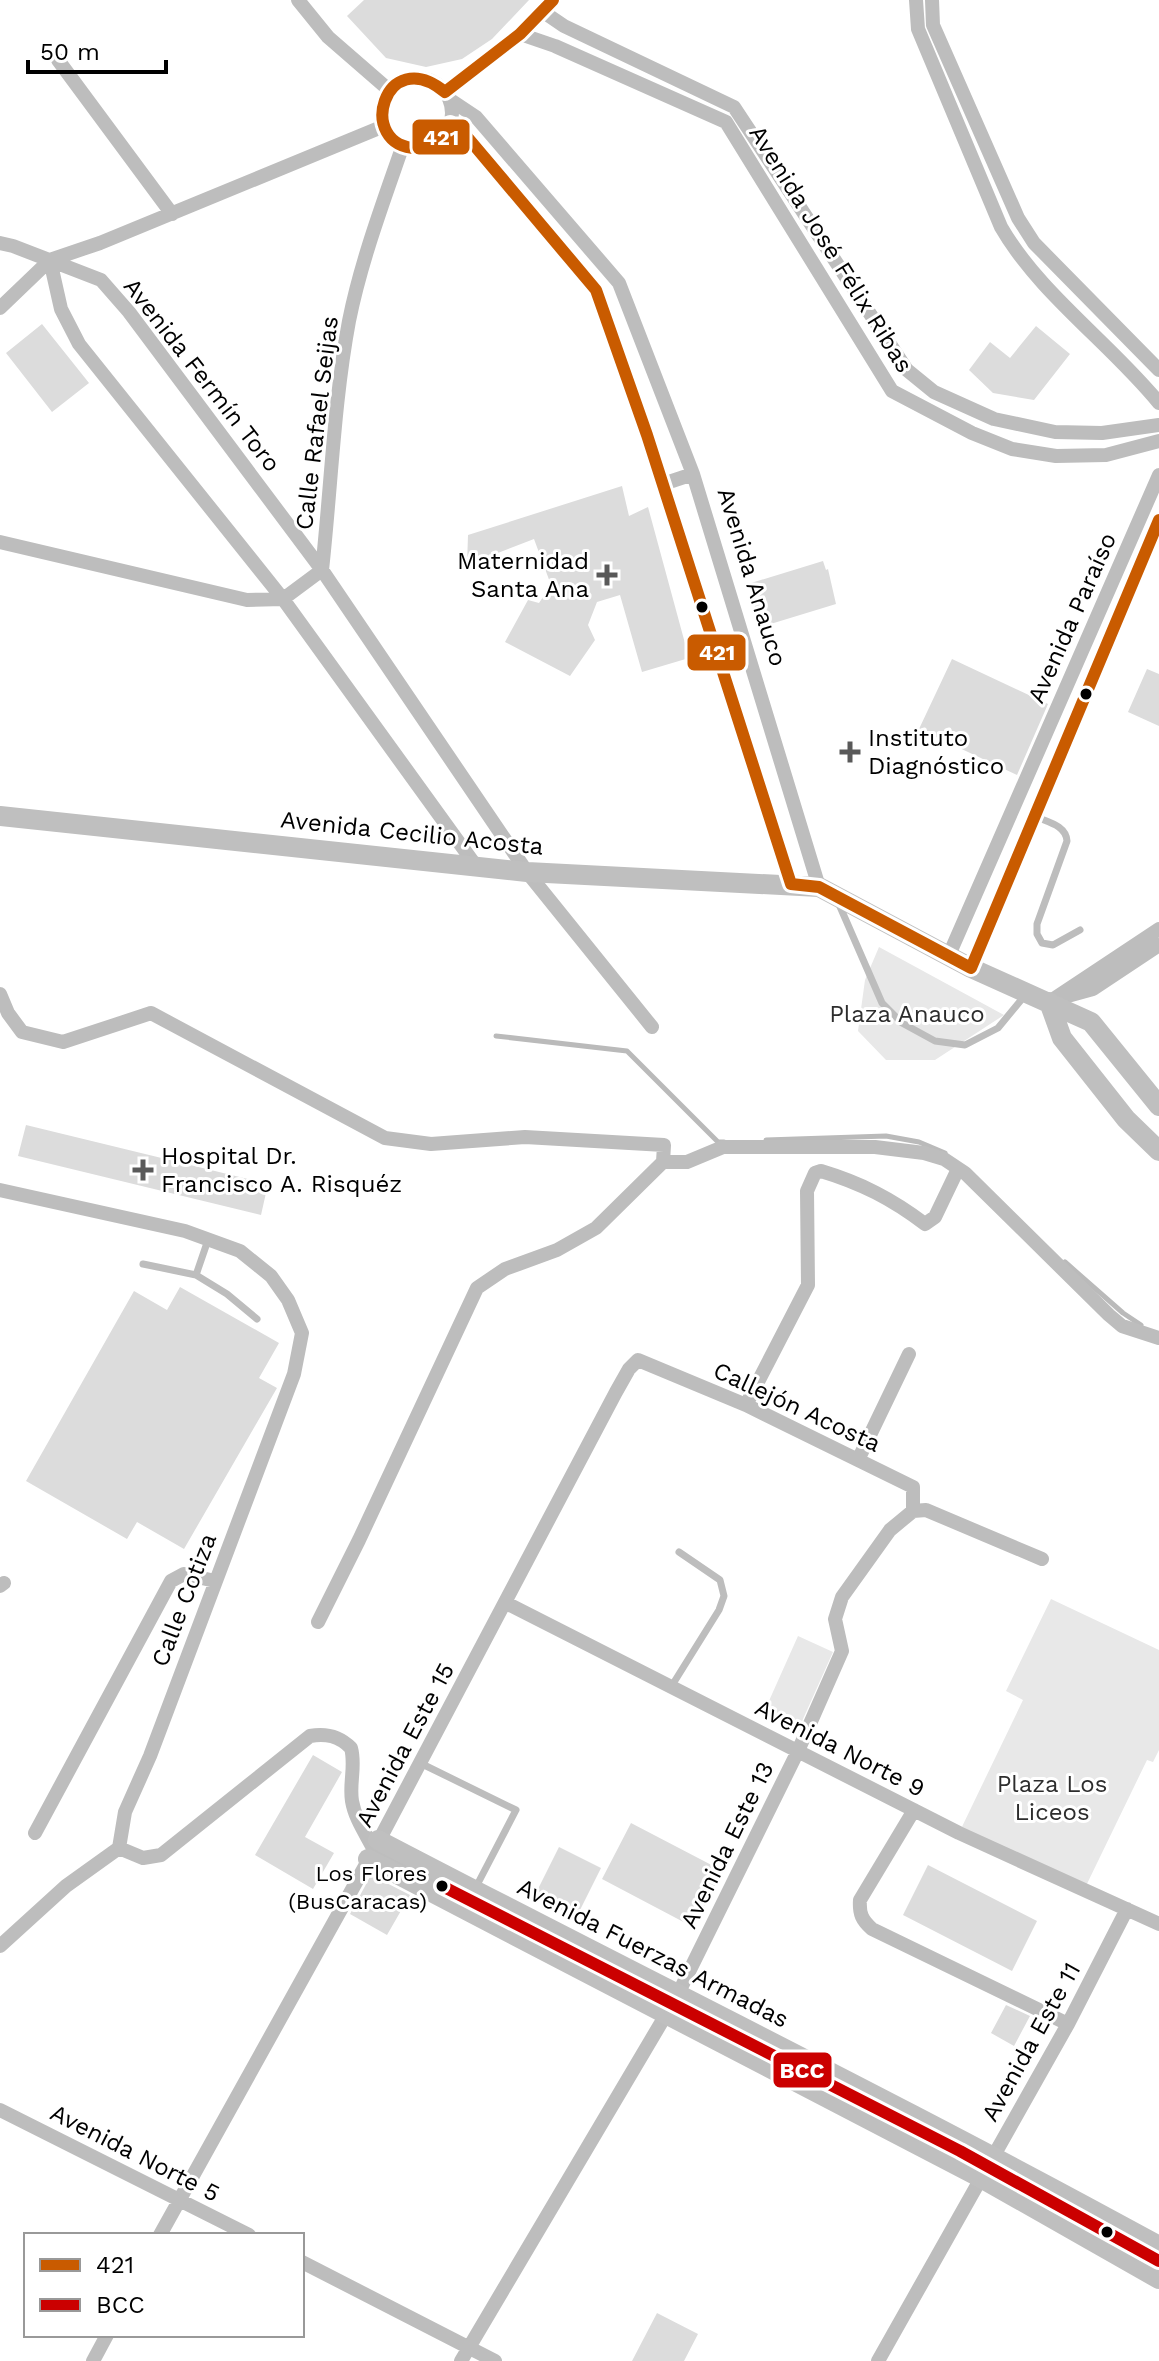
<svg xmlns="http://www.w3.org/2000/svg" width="1159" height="2361" font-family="'Work Sans',sans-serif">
<rect width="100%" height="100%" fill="#fff"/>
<!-- green -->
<path fill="#e8e8e8" d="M 879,947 L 1004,1015 L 935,1060 L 886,1060 L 858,1031 L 865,980 Z
M 1051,1599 L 1159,1650 L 1159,1750 L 1153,1762 L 1147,1760 L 1084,1890 L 959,1833 L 1023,1700 L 1006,1691 Z
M 798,1636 L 833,1652 L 799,1728 L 764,1712 Z"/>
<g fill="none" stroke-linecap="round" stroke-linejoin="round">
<!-- stream -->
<path stroke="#bababa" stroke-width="5" d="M 496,1036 L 627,1051 L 718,1142 L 724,1142
M 766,1140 L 886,1136 L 919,1142 L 945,1153
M 1065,1262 L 1123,1313 L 1141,1325"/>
</g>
<!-- building -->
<path fill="#dcdcdc" d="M 364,0 L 529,0 L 492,39 L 462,59 L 426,67 L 386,58 L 347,16 Z
M 42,324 L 89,383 L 52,412 L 6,353 Z
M 1036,326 L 1070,354 L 1034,400 L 993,393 L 969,370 L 990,342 L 1010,358 Z
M 622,486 L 629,516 L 648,507 L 689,658 L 642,672 L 620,595 L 597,602 L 588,625 L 595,640 L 570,676 L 505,642 L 528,600 L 539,603 L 551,585 L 534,539 L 467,565 L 468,535 Z
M 823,561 L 826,570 L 828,569 L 836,604 L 764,626 L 761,616 L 758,617 L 751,594 L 754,593 L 751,583 Z
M 952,659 L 1048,704 L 1017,775 L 919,729 Z
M 1147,669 L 1159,674 L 1159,726 L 1128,712 Z
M 26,1125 L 268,1184 L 261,1215 L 18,1156 Z
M 180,1287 L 279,1343 L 259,1378 L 277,1388 L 184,1549 L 137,1522 L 127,1539 L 26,1481 L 134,1291 L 167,1310 Z
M 313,1755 L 342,1772 L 305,1837 L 334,1853 L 313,1889 L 255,1855 Z
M 631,1823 L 723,1871 L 693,1927 L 602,1879 Z
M 559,1847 L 601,1868 L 576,1918 L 534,1897 Z
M 928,1865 L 1037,1921 L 1012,1971 L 903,1915 Z
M 371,1875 L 410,1895 L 387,1935 L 350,1914 Z
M 1006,2005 L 1030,2016 L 1014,2046 L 991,2033 Z
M 657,2313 L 698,2334 L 684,2361 L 632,2361 Z"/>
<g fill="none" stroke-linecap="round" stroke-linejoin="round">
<!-- lane -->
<path stroke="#bdbdbd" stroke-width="7" d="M 1034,816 C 1047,822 1066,825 1067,841 L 1037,924 L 1037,934 L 1042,943 L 1053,945 L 1080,930
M 838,902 L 882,1003 L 902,1023 L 935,1041 L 965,1045 L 998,1028 L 1026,994
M 143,1264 L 196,1275 L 227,1294 L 257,1319
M 196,1275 L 208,1240
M 671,1687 L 719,1610 L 724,1596 L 720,1580 L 679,1552
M 420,1763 L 516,1810 L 476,1887
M 375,1850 L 960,2151 L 1159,2261"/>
<!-- street -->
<path stroke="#bdbdbd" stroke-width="14" d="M 298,0 L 328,37 L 389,90
M 916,0 L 918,29 L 1001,227 C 1039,293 1110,343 1159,403
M 932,0 L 933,25 L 1018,218 L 1034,243 L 1159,370
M 542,11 L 564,26 L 734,107 L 907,370 L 934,392 L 994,419 L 1055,432 L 1102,433 L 1159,425
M 520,34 L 555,46 L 726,122 L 892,391 L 972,433 L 1012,449 L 1056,456 L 1106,455 L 1159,441
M 58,60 L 172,214
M382 113a35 35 0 1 1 70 0a35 35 0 1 1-70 0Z
M 445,92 L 520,34 L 553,0
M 449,99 L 476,117 L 619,283 L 693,474 L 819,887
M 450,124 L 468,138 L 509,185 L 596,290 L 647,435 L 791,884
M 0,243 L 13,246 L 101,280 L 129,312 L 322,570 L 527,872 L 652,1027
M 50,260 L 61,309 L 79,344 L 283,599 L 476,866
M 0,308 L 50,260 L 100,243 L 384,126
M 663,484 L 693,474
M 0,542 L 247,600 L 283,599 L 322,570 C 331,488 334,401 349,321 C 361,261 383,203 403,145
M 949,955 L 1159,475
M 971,968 L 1159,520
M 0,994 L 8,1013 L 22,1032 L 63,1042 L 151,1013 L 385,1138 L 431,1144 L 525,1137 L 664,1145 L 663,1162 L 596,1228 L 557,1250 L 505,1269 L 477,1288 L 359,1540 L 318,1622
M 1064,997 L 1093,989 L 1159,945
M 1049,1002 L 1159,929
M 663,1162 L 687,1162 L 723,1147 L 875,1147 L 924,1153 L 944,1159 L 965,1173 L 1109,1315 L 1122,1326 L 1159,1338
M 0,1190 L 185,1231 L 240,1251 L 271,1276 L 288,1300 L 302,1333 L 294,1374 L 150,1756 L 125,1812 L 119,1848
M 746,1405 L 808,1285 L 807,1191 L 815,1173 L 821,1171 C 861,1183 892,1199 925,1224 L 935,1217 L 958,1169
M 858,1460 L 909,1354
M 0,1586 L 4,1583
M 506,1603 L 959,1833 L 1159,1924
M 914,1810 L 860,1900 C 859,1914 862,1920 872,1929 L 1068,2024
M 35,1833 L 171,1581 L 184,1574 L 215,1581
M 119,1848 L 143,1858 L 161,1855 L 310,1736 C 326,1733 339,1736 351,1748 C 356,1766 349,1783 352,1801 C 355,1819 366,1834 374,1850
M 0,1946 L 66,1886 L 119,1848
M 0,2110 L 249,2235
M 160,2235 L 374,1850 L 616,1392 L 629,1369 L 638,1360 L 746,1405 L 913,1487 L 913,1511
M 302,2262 L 495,2361
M 93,2361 L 107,2335
M 461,2361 L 677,1996 L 798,1751 L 842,1651 L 835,1619 L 842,1597 L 890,1530 L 913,1511 L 926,1510 L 1042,1559
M 878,2361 L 1068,2024 L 1127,1909"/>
<!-- secondary -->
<path stroke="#bfbfbf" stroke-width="20" d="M 0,816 L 527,872 L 819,887 L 971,968 L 1091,1022 L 1159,1106
M 1049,1002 L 1062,1038 L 1126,1119 L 1159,1151
M 378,1840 C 638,1976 902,2105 1159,2246
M 368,1859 L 981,2178 L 1159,2279"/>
<defs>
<path id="bus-1" d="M 553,0 L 520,34 L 445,92 C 384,42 355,147 417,148 C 433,148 443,137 450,124 L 468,138 L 596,290 L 647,435 L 791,884 L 819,887 L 971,968 L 1159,520"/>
<path id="bus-2" d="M 442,1886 L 960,2151 L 1159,2261"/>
</defs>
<!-- bus-1 casing -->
<use href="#bus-1" stroke="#fff" stroke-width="18"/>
<!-- bus-2 casing -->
<use href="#bus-2" stroke="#fff" stroke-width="18"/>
<!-- bus-1 -->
<use href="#bus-1" stroke="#c95b00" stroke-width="12"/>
<!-- bus-2 -->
<use href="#bus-2" stroke="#cb0000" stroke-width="12"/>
</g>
<!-- markers -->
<g fill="#595959" stroke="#fff" stroke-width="3">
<path d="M603 563h8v8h8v8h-8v8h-8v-8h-8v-8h8z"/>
<path d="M846 740h8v8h8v8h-8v8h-8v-8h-8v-8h8z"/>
<path d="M139 1158h8v8h8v8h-8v8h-8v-8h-8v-8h8z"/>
</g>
<g fill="#000" stroke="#fff" stroke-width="3">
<circle cx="702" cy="607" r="7"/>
<circle cx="1086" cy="694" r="7"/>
<circle cx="442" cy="1886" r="7"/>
<circle cx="1107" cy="2232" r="7"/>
</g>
<g text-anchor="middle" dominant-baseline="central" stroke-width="6" stroke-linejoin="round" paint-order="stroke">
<!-- bus labels -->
<g font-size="22" fill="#000" stroke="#fff" text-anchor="end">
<text x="427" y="1873">Los Flores<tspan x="427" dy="28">(BusCaracas)</tspan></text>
</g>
<!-- street labels -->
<g font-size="24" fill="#000" stroke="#fff">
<text transform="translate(831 249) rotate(58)">Avenida José Félix Ribas</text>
<text transform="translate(202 375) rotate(52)">Avenida Fermín Toro</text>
<text transform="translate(317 423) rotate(-83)">Calle Rafael Seijas</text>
<text transform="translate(752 577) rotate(73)">Avenida Anauco</text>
<text transform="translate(1072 618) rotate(-66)">Avenida Paraíso</text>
<text transform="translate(412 833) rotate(6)">Avenida Cecilio Acosta</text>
<text transform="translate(797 1407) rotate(25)">Callejón Acosta</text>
<text transform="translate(184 1600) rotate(-69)">Calle Cotiza</text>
<text transform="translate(405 1745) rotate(-62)">Avenida Este 15</text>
<text transform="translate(840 1748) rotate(27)">Avenida Norte 9</text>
<text transform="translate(727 1845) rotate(-64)">Avenida Este 13</text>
<text transform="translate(653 1953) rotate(27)">Avenida Fuerzas Armadas</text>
<text transform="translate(1031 2042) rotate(-61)">Avenida Este 11</text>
<text transform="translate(135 2153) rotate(27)">Avenida Norte 5</text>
</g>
<!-- poi labels -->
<g font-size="24" fill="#000" stroke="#fff" text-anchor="start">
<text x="589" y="561" text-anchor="end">Maternidad<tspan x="589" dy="28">Santa Ana</tspan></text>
<text x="868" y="738">Instituto<tspan x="868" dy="28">Diagnóstico</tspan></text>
<text x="161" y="1156">Hospital Dr.<tspan x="161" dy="28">Francisco A. Risquéz</tspan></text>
</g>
<!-- park labels -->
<g font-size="24" fill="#2d2d2d" stroke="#fff">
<text x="907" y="1014">Plaza Anauco</text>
<text x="1052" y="1784">Plaza Los<tspan x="1052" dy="28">Liceos</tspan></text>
</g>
</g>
<g stroke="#fff" stroke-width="3">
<rect x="411" y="118" width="60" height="38" rx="8" fill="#c95b00"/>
<rect x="686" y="633" width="61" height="39" rx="8" fill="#c95b00"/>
<rect x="772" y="2051" width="61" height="38" rx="8" fill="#cb0000"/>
</g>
<g font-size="22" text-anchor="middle" font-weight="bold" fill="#fff">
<text x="441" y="145">421</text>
<text x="717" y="660">421</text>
<text x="802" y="2078">BCC</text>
</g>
<!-- legend -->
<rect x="24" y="2233" width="280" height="104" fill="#ffffff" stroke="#999999" stroke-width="2"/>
<rect x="40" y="2259" width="40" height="12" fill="#c95b00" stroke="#999999" stroke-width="2"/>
<text x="96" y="2273" font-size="24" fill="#000000">421</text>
<rect x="40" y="2299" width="40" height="12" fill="#cb0000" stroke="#999999" stroke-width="2"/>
<text x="96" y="2313" font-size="24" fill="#000000">BCC</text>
<!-- scale -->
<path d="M28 60v12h138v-12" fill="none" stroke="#000000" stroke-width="4"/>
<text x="40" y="60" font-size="24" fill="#000000" stroke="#ffffff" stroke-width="6" paint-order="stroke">50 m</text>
</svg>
